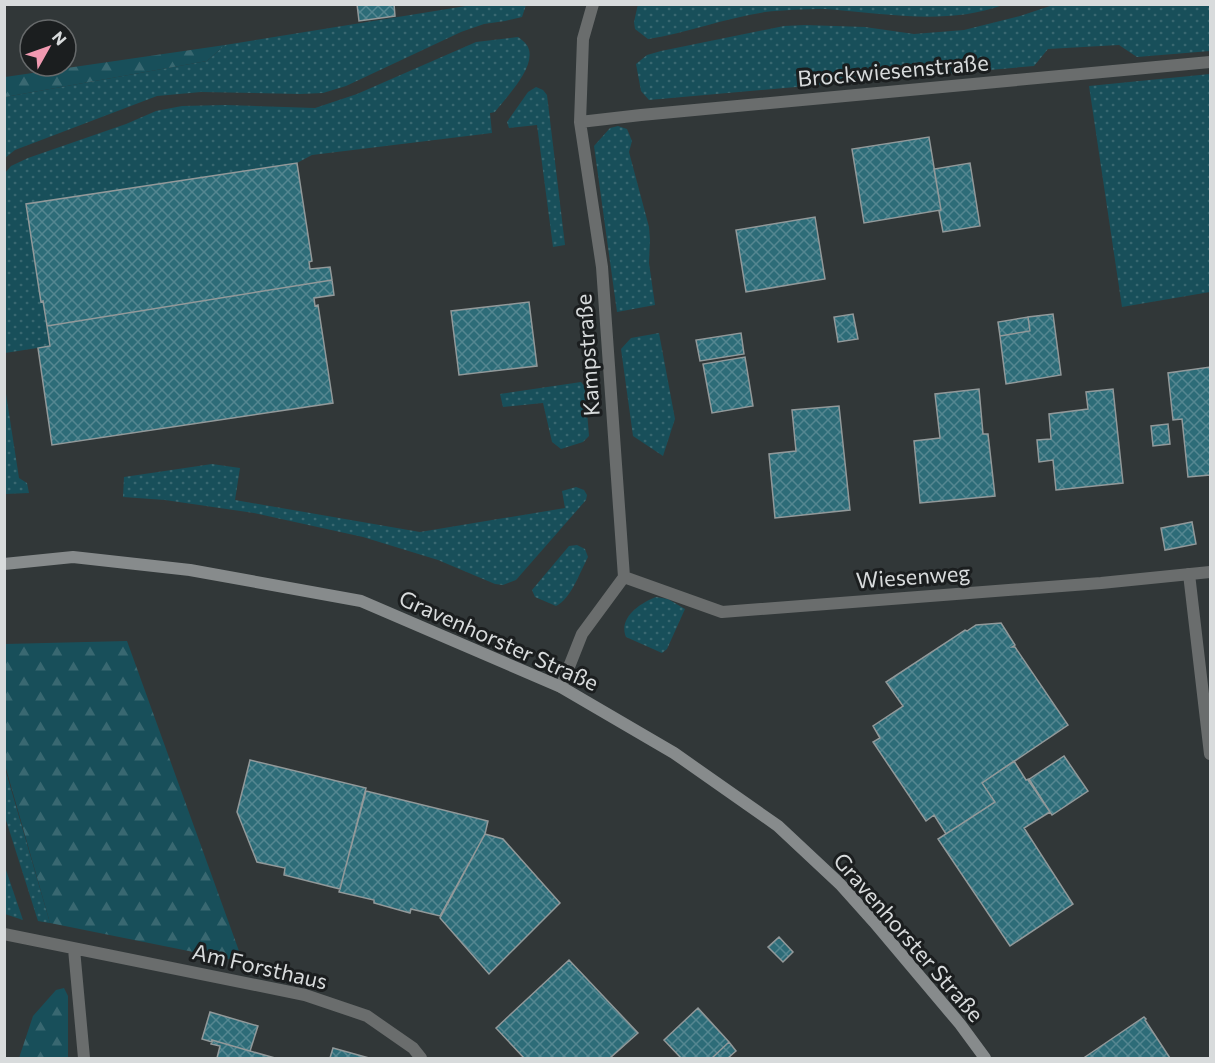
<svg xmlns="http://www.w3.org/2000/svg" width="1215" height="1063" font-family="Commissioner,sans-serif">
<defs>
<pattern id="grass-dots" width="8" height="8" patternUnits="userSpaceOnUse" patternTransform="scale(1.5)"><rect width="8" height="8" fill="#184f5a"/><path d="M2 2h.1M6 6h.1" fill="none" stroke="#396871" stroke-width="1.8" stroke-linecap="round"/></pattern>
<pattern id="forest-firs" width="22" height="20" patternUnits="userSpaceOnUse" patternTransform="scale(1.5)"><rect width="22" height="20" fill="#184f5a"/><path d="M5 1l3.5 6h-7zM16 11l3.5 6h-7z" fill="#396871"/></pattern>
<pattern id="building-cross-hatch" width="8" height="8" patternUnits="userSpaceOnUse" patternTransform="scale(1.5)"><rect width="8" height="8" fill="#2d6c78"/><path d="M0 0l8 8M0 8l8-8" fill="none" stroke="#558791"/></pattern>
</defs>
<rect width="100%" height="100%" fill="#313738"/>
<!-- grass -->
<path fill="url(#grass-dots)" d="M 638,4 L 1003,4 L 1003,5 C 945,26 884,13 825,9 C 807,9 782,10 765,12 C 725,18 687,33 648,39 L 635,29 L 634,22 Z
M 1056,4 L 1210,5 L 1210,51 L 1137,57 L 1119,45 L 1048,49 L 1034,66 L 649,100 L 641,91 L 636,64 L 647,55 L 661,51 L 784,26 L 805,25 L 865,27 L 914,34 L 964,30 L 1020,16 Z
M 472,5 L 526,5 L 522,17 L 505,21 L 484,24 L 461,32 L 346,86 L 323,93 L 300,94 L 201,92 L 157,96 L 15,150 L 5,158 L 5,97 L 207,61 L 225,45 Z
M 518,37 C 521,39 526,43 528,47 C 537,67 506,97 495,112 L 490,113 L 492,133 L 312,155 L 297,163 L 27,204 L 50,346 L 5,353 L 4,174 L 11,166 L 28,158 L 126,124 L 156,111 L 182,106 L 226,105 L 315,108 L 357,94 L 476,42 Z
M 1210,74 L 1210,292 L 1122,307 L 1089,86 Z
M 536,87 L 543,90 L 547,95 L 565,245 L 553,247 L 537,125 L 509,128 L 507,122 L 528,92 Z
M 618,126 L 627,129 L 632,141 L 629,152 L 649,227 L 650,240 L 649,263 L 655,305 L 617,312 L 594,146 L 610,128 Z
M 659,333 L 675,419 L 663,456 L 633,436 L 621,349 L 631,338 Z
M 4,381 L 19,478 L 27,483 L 29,493 L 5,494 Z
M 581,382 L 585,387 L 589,436 L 583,442 L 561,449 L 552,442 L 543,403 L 503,407 L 500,394 Z
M 212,464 L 240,468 L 235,500 L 420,532 L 565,508 L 562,491 L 576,487 L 584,490 L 587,495 L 586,500 L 516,580 L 503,585 L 495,584 L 438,560 L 363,537 L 254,513 L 165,500 L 123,497 L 124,477 Z
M 577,545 L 585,549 L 588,557 C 580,572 571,599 556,606 L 535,597 L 532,590 L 569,546 Z
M 656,597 L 668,599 L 685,609 L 667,649 L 662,653 L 626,637 C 618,618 640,603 656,597 Z
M 4,765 L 50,923 L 38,921 L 5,817 Z
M 4,867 L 5,867 L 23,920 L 5,914 Z"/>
<!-- forest -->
<path fill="url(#forest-firs)" d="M 225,45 L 207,61 L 5,97 L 5,77 Z
M 127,641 L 243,962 L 50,923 L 5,765 L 5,644 Z
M 64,988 L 68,996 L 68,1058 L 19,1058 L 33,1016 L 56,990 Z"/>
<!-- building -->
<path fill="url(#building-cross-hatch)" stroke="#92999a" stroke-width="1.5" d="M 357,4 L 394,4 L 395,16 L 359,21 Z
M 929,137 L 941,210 L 864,223 L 852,149 Z
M 297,163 L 312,261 L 309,262 L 310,269 L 330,267 L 332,280 L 47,326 L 43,301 L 41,302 L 26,204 Z
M 970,163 L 980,226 L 943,232 L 939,211 L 941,210 L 934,169 Z
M 815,217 L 825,279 L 746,292 L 736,230 Z
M 332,280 L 334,295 L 314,298 L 315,306 L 318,305 L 333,403 L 52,445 L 38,348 L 50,346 L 47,326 Z
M 529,302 L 537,366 L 459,375 L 451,311 Z
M 853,314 L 858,339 L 838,342 L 834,317 Z
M 1053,314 L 1061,375 L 1006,384 L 1000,336 L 1030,331 L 1028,317 Z
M 1028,317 L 1030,331 L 1000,336 L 998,322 Z
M 741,333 L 744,354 L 700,361 L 696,340 Z
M 745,357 L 753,406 L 712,413 L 703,364 Z
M 1210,367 L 1210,475 L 1188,477 L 1182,419 L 1173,420 L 1168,373 Z
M 979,389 L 983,434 L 988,434 L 995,496 L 920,503 L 914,441 L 940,438 L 935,394 Z
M 1113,389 L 1123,483 L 1056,490 L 1053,460 L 1039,462 L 1037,440 L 1051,439 L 1049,414 L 1088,409 L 1086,392 Z
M 839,406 L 850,510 L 775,518 L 769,454 L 796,451 L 792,410 Z
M 1168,424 L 1170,444 L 1153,446 L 1151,426 Z
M 1192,522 L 1196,544 L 1165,550 L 1161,528 Z
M 1001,623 L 1015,645 L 1012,647 L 1015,647 L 1068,725 L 982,783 L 995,802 L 946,834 L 934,815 L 926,821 L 873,742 L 880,738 L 873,726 L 903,706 L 886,682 L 965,630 L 967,631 L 976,625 Z
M 1064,756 L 1088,791 L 1052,815 L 1028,780 Z
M 250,760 L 366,788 L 340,889 L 284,875 L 285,868 L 257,862 L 237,812 Z
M 1014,761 L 1026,780 L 1029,779 L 1050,812 L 1024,828 L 1073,904 L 1010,946 L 938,839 L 995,802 L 982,783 Z
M 366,791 L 488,821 L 485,834 L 440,916 L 411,909 L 410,913 L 374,903 L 374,900 L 339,892 Z
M 485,834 L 503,839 L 560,903 L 489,974 L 440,918 Z
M 779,937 L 793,952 L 783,962 L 768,947 Z
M 569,960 L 638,1033 L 610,1058 L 524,1058 L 496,1028 Z
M 698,1008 L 729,1042 L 712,1058 L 681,1058 L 664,1040 Z
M 210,1012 L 258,1026 L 250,1051 L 212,1040 L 212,1042 L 202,1039 Z
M 1144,1017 L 1146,1019 L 1145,1020 L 1170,1058 L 1086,1058 L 1085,1057 Z
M 212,1040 L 250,1051 L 275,1058 L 217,1058 L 220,1046 L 211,1044 Z
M 729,1042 L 736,1051 L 728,1058 L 712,1058 Z
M 333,1048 L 369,1058 L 330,1058 Z"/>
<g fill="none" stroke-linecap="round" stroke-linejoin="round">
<!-- lane -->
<path stroke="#6a6d6d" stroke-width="12" d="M 1189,574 L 1210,754"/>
<!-- street -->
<path stroke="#6a6d6d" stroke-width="12" d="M 580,122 L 641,115 L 1210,62
M 624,577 L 722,612 L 1101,583 L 1210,572
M 561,687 L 582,634 L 624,577 L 602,267 L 580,122 L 583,39 L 593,4
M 4,934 L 305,995 L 367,1016 L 413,1048 L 421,1058
M 74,949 L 84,1058"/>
<!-- secondary -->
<path stroke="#878b8c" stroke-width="12" d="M 4,564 L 73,557 L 190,570 L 361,601 L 561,687 L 674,753 L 778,826 L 840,884 L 874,922 L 960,1024 L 985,1058"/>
</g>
<g text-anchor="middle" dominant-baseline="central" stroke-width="6" stroke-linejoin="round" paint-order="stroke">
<!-- street labels -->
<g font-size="22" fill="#d8dbdc" stroke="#1b1e1f">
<text transform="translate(893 70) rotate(-5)">Brockwiesenstraße</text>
<text transform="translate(587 355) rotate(-94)">Kampstraße</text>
<text transform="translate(913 576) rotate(-4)">Wiesenweg</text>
<text transform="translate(499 640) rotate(24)">Gravenhorster Straße</text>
<text transform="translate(909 937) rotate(49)">Gravenhorster Straße</text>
<text transform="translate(260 966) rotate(13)">Am Forsthaus</text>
</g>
</g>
<!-- border -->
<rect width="1215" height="1063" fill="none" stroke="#d8dbdc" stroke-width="12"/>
<!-- north arrow -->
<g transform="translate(48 48) rotate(50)"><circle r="28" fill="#1b1e1f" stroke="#676a6b" stroke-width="1.5"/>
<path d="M0-4.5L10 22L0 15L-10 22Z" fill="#f19ab1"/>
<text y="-9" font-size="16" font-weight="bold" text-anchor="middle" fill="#d8dbdc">N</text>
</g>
</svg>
